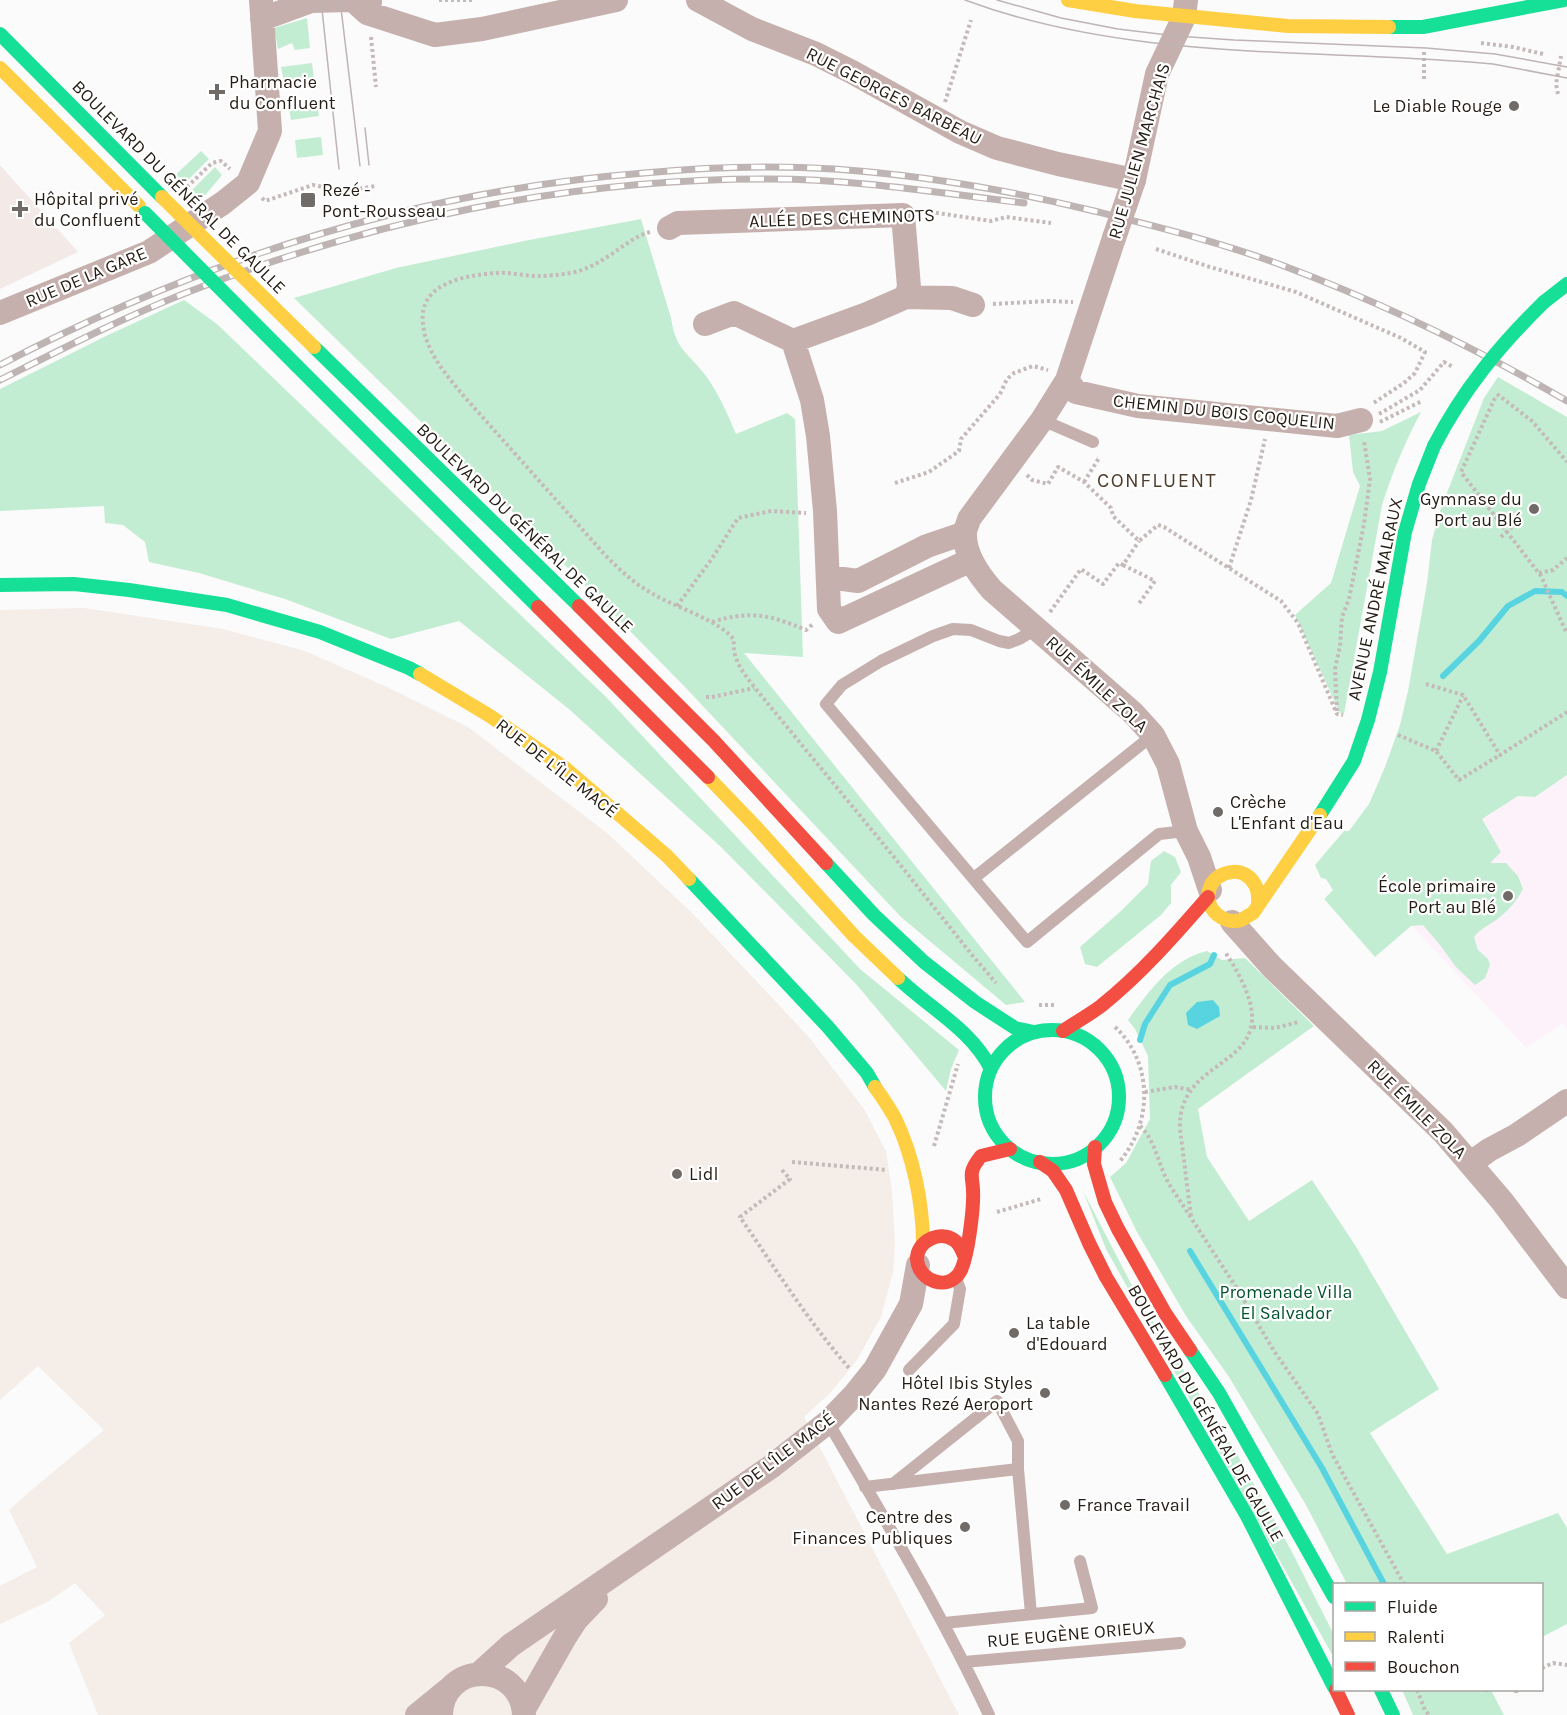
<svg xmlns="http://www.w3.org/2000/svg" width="1567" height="1715" font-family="Karla,sans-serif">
<rect width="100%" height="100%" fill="#fbfbfb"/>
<!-- built -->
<path fill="#f4ede8" d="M 84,608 L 223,629 L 305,651 L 387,687 L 468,727 L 607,833 L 693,914 L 808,1036 L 864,1109 L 886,1151 L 892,1191 L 895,1244 L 893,1272 L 881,1317 L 857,1360 L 830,1393 L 804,1417 L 959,1715 L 98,1715 L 69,1643 L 105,1615 L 75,1583 L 49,1601 L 0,1624 L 0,1586 L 37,1567 L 9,1510 L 35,1487 L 104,1430 L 38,1366 L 0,1400 L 0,610 Z"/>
<!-- education -->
<path fill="#fdf2fa" d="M 1567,775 L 1567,1029 L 1563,1023 L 1526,1048 L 1412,926 L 1482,819 L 1518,796 L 1535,797 Z"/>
<!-- medical -->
<path fill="#f3eae8" d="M 0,165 L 78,252 L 0,289 Z"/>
<!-- green -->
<path fill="#c3edd2" d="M 307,18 L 310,48 L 295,50 L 292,43 L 278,49 L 274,28 Z
M 312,63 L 314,80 L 299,78 L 298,86 L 285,87 L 281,67 Z
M 316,100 L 319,116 L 291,120 L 288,103 Z
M 321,137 L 323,155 L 297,158 L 295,140 Z
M 201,151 L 209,159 L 181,187 L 172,178 Z
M 215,167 L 222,175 L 197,205 L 187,195 Z
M 641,219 L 671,318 C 676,351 688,352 706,376 C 719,394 727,413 736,434 L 787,413 L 795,419 L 803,657 L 744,653 L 1025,1002 L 1006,1005 L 901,917 L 685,687 L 499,498 L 294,298 L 396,268 L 524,241 Z
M 184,300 L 217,324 L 606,697 L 860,969 L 959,1050 L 951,1069 L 946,1091 L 856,984 L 721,847 L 570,710 L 459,621 L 391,639 L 285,599 L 199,573 L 149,562 L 145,542 L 123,525 L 105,523 L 104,506 L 0,511 L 0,389 L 106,336 Z
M 1498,377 L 1567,417 L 1567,775 L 1535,797 L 1518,796 L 1482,819 L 1501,852 L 1490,863 L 1506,863 L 1518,876 L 1523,889 C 1517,900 1511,908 1501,916 C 1491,925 1484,925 1474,937 L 1478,950 L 1488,959 L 1490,965 L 1485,978 L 1475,985 L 1456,967 L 1440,945 L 1423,925 L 1411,926 L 1375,957 L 1325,900 L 1325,898 L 1333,890 L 1326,879 L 1321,878 L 1315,865 L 1344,831 L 1349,831 L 1369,804 L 1385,767 L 1400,725 L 1408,691 L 1427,583 L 1432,540 L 1441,508 L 1484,398 Z
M 1421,412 C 1405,442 1392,473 1382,505 L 1344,714 L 1340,713 L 1295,615 L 1331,583 L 1360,486 L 1353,472 L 1349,435 L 1382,431 Z
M 1164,851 L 1175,857 L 1181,872 L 1171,885 L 1171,903 L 1161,915 L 1097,967 L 1085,964 L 1080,947 L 1121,911 L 1148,884 L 1151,861 Z
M 1207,951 L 1222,960 L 1245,958 L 1314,1026 L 1198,1109 L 1207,1157 L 1249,1221 L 1312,1180 L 1355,1245 L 1439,1389 L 1370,1433 L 1447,1554 L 1558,1513 L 1567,1528 L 1567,1624 L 1542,1637 L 1542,1584 L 1347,1584 L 1306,1505 L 1229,1377 L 1186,1316 L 1137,1232 L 1110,1177 L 1126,1163 L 1150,1119 L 1148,1056 L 1135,1029 L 1128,1020 C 1148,992 1172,959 1207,951 Z
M 1083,1191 L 1140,1301 L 1237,1454 L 1291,1550 L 1334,1635 L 1334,1658 L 1106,1249 Z
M 1402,1690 L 1491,1690 L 1504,1715 L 1413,1715 Z"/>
<!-- water -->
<path fill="#58d4e0" d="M 1213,1000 L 1219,1007 L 1220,1016 L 1197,1029 L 1188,1025 L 1186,1013 L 1197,1002 Z"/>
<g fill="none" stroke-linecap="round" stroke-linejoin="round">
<!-- stream -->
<path stroke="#58d4e0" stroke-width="6" d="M 1443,676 L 1479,641 L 1508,606 L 1535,591 L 1562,592 L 1567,596
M 1140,1040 L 1145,1024 L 1170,985 L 1210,964 L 1214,955
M 1190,1251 L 1322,1468 L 1384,1584"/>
<!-- path -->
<path stroke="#c5bab9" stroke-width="4" stroke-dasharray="3 3" stroke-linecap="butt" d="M 439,0 L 475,0
M 371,37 L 376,87
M 1481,43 L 1513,47 L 1543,54
M 1424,52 L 1424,79
M 1558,94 L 1556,84 L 1561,56
M 945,102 L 971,20
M 187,187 L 212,163 L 221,161 L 230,169
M 262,198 L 265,201 L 313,185 L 346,191 L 376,186
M 924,211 L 991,221 L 1006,217 L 1051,223
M 650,232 C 638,235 629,242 619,249 C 603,260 588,270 570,273 C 559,275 548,276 538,276 C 524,276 510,272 497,273 C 466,275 418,283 423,323 C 424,329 424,335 427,341 C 434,361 449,378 462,394 L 606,556 C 621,571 635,584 653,594 C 675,607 721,621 734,640 C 732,660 743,672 755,688 L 894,857 L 972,955 L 996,983
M 1156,249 L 1210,267 L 1296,292 L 1401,338 L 1425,352 L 1415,373 L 1404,383 L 1372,404
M 993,304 L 1049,301 L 1073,302
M 1497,394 L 1532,421 L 1567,462
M 1495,398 L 1461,472 L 1541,576 L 1567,634
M 1379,414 L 1420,390 L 1444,362 L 1453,367
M 1380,422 L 1422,401
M 1027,475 L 1032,480 L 1048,484 L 1058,467 L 1084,482 L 1111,508 L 1113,516 L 1139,541 L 1158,525 L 1164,527 L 1281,601 L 1298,623 L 1337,714 L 1343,715
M 1084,482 L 1099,458 L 1097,458
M 895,483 L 929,472 L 959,451 L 961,439 L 1000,394 L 1007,379 L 1014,373 L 1033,366 L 1048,370
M 1501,537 L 1514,525
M 1123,565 L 1155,581 L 1138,605
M 1229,568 L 1251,500 L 1265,439
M 1539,573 L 1553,570 L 1567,558
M 677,606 L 711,560 L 738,518 L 771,511 L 806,513
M 1050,612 L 1081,569 L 1103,584 L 1119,563 L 1123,565 L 1139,541
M 712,622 C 751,610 770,615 806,630 L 813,624
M 1426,684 L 1463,695 L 1500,755 L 1567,712
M 706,697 L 712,697 L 754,688
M 1337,711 L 1335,669 L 1340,646 L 1342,617 L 1349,599 L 1364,524 L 1370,479 L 1364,441
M 1398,735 L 1436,751 L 1459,780 L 1500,755
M 1436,751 L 1463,696
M 1039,1005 L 1055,1005
M 1115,1027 C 1153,1062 1153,1122 1120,1161
M 1253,1027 L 1275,1028 L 1299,1022
M 1145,1092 L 1175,1087 L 1192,1090
M 1140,1126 C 1156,1141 1158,1165 1169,1184 L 1236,1287 L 1274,1351 L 1318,1414 L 1332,1454 L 1404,1584
M 934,1146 L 958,1064
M 792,1162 L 887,1170
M 782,1170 L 790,1179 L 740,1217 C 775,1268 808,1321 849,1368
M 997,1212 L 1041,1199
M 1191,1216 L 1180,1129 C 1176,1045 1307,1075 1225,952
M 1542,1668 L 1553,1663 L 1567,1665
M 1417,1690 L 1425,1710 L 1429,1715
M 1485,1690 L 1488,1690
M 1516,1690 L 1517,1696"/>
<!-- lane -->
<path stroke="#c5b0ad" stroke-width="12" d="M 1042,420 L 1093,442
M 1036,629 L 1019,639 L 1009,643 L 999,641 L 971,630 L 953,629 L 933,636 L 881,661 L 842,685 L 826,704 L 1027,942 L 1159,834 L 1186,831
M 974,878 L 1153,735
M 909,1370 L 954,1324 L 960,1289 L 957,1281
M 828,1422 C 884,1518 942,1614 989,1715
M 893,1484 L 997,1401 L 1018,1441 L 1018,1469 L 1031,1614
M 865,1487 L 1018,1469
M 944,1623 L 1092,1608 L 1080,1561
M 964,1662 L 1180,1643"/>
<!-- street -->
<path stroke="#c5b0ad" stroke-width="24" d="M 698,0 L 752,29 L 816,54 L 852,72 L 960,132 L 997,148 L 1058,164 L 1134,180 L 1157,74 L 1184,17 L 1186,0
M 355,2 L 367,13 L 435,35 L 482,29 L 616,0
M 262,19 L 311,1 L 349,0 L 370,2
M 669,228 L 678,223 L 903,215 L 909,287 L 906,297 L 867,314 L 793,341 L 734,313 L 705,324
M 1114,238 L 1067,380 L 1042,420 L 969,519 C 968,524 965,529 965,533 C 964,555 979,575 992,590 L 1133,713 L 1153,735 L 1168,764 L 1186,831 L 1199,857 L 1210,890
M 906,297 L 952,298 L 973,305
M 0,313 L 149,252 L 223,203 L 248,183 L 270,131 L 261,0
M 793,341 L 812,400 L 818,436 L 825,511 L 829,609 L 838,622 L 971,560
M 1067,380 L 1076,392 L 1138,406 L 1337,426 L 1361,420
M 828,577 L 858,581 L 927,546 L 965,533
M 1232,922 L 1272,967 L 1443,1132 L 1502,1201 L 1567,1287
M 1471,1163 L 1489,1150 L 1517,1135 L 1567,1101
M 479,1674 L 511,1645 L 772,1466 L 828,1422 L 855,1394 L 875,1369 L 911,1304 L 918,1265
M 524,1709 L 565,1637 L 576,1620 L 596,1599
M 417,1715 L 449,1689
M 441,1715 C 442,1661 521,1660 524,1715"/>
<!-- fast -->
<path stroke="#16e098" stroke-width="14" d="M 1389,27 L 1423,27 L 1564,0
M 0,34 L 162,197
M 1544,302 L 1567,284
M 314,347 L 579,606
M 297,366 L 538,607
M 0,585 L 74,584 L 129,590 L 227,605 L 320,632 L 409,668 L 420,674
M 1320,815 L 1354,761 L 1368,720 L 1380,672 L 1405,532 L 1419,484 L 1434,446
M 826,863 L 874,915 L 924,962 L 975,1002 L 1015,1028 L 1034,1032
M 689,879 L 828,1027 L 867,1073 L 875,1087
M 898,978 C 929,1008 971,1029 991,1069
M985 1097a67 67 0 1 1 134 0a67 67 0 1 1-134 0Z
M 1190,1350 L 1219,1393 L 1334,1597
M 1165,1375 L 1247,1516 L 1334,1687
M 1381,1690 L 1393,1715"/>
<!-- slow -->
<path stroke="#ffcf43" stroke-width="14" d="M 1068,0 L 1135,11 L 1288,26 L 1389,27
M 0,68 L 139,206
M 420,674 L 490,716 L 565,768 L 667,856 L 689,879
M 708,777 L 756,827 L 854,936 L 898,978
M 1258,904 C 1259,893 1257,882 1246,875 C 1233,867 1212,875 1209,891 C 1205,909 1223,925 1241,920 C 1245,918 1249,915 1253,913 L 1320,815
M 875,1087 C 882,1097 889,1107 895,1118 C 913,1155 923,1203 923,1244"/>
<!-- jam -->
<path stroke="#f24e42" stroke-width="14" d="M 579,606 L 713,740 L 826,863
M 538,607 L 708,777
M 1063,1031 C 1076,1022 1089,1015 1101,1006 C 1141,974 1175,935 1208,897
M 1095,1147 L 1094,1164 L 1105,1202 L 1118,1229 L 1165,1313 L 1190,1350
M 1040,1162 L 1053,1171 L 1066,1190 L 1089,1243 L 1106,1277 L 1165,1375
M 964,1255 C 961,1249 960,1244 954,1240 C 940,1230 917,1241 917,1259 C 918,1281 948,1292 960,1272 C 968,1258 974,1207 973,1190 C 973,1184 971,1178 972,1172 C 973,1166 977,1161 981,1156 L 1010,1149
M 1336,1690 L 1348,1715"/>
<!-- tram -->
<path stroke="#beb4b4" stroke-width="1.5" d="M 321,0 L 339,169
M 340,0 L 360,166
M 965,0 C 1126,60 1302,49 1470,62 L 1493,64 L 1567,78
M 997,0 L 1061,18 L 1118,29 L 1176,36 L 1234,40 L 1426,48 L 1495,54 L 1567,67
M 365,128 L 369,165"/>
<defs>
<path id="rail" d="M 0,365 C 201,260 417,191 644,173 C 707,167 771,165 834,169 C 922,175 1008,190 1094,211 C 1158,227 1223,243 1284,266 C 1382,303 1476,348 1567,401
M 0,380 C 60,350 120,319 183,294 C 369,221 569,178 770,179 C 855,179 939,193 1024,203"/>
</defs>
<!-- rail casing -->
<use href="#rail" stroke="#beb4b4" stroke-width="7"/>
<!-- rail -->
<use href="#rail" stroke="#fff" stroke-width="4.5" stroke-dasharray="14" stroke-linecap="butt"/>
<!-- street-bridge -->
<path stroke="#c5b0ad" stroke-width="24" d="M 1114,238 L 1134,180"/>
<!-- fast-bridge -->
<path stroke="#16e098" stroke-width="14" d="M 145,213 L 297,366
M 1434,446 C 1463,390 1499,346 1544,302"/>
<!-- slow-bridge -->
<path stroke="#ffcf43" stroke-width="14" d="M 162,197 L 314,347"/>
</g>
<!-- markers -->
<g fill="#706b66" stroke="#fff" stroke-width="2">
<path d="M214 83h6v6h6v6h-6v6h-6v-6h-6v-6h6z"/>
<circle cx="1514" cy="106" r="6"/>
<rect x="300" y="192" width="16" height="16" rx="3"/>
<path d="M17 200h6v6h6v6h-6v6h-6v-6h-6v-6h6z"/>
<circle cx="1534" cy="509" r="6"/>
<circle cx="1218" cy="812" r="6"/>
<circle cx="1508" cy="896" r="6"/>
<circle cx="677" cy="1174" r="6"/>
<circle cx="1014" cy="1333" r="6"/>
<circle cx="1045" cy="1393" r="6"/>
<circle cx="1065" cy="1505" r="6"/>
<circle cx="965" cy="1527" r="6"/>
</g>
<g text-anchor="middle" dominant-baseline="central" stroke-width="4.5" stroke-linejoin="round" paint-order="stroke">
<!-- poi labels -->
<g font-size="18" fill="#251d15" stroke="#fff" text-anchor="start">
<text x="229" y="82">Pharmacie<tspan x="229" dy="21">du Confluent</tspan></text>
<text x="1502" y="106" text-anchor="end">Le Diable Rouge</text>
<text x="322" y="190">Rezé -<tspan x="322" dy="21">Pont-Rousseau</tspan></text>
<text x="34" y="199">Hôpital privé<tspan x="34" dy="21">du Confluent</tspan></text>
<text x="1522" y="499" text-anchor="end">Gymnase du<tspan x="1522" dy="21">Port au Blé</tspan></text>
<text x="1230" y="802">Crèche<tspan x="1230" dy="21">L'Enfant d'Eau</tspan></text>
<text x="1496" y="886" text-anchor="end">École primaire<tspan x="1496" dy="21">Port au Blé</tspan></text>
<text x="689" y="1174">Lidl</text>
<text x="1026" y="1323">La table<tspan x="1026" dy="21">d'Edouard</tspan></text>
<text x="1033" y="1383" text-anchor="end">Hôtel Ibis Styles<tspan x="1033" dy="21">Nantes Rezé Aeroport</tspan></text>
<text x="1077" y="1505">France Travail</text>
<text x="953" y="1517" text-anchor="end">Centre des<tspan x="953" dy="21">Finances Publiques</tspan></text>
</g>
<!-- street labels -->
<g font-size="18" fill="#251d15" stroke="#fff">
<text transform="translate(894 96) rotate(27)">RUE GEORGES BARBEAU</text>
<text transform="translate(1139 151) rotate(-74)">RUE JULIEN MARCHAIS</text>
<text transform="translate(179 187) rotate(45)">BOULEVARD DU GÉNÉRAL DE GAULLE</text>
<text transform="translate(842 218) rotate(-2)">ALLÉE DES CHEMINOTS</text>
<text transform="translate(86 277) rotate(-23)">RUE DE LA GARE</text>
<text transform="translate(1224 412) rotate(6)">CHEMIN DU BOIS COQUELIN</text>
<text transform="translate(525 528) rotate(44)">BOULEVARD DU GÉNÉRAL DE GAULLE</text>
<text transform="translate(1375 599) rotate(-78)">AVENUE ANDRÉ MALRAUX</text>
<text transform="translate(1097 684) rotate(43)">RUE ÉMILE ZOLA</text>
<text transform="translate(557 768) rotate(38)">RUE DE L'ÎLE MACÉ</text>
<text transform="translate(1417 1109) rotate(45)">RUE ÉMILE ZOLA</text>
<text transform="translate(1206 1413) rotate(60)">BOULEVARD DU GÉNÉRAL DE GAULLE</text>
<text transform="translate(773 1461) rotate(-37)">RUE DE L'ÎLE MACÉ</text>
<text transform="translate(1071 1634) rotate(-5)">RUE EUGÈNE ORIEUX</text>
</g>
<!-- park labels -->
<g font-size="18" fill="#03532e" stroke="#fff">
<text x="1286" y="1292">Promenade Villa<tspan x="1286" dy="21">El Salvador</tspan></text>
</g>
<!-- neighbourhood labels -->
<g font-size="20" letter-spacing="1.5" fill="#4f3d2c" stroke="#fff">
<text x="1157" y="480">CONFLUENT</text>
</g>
</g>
<!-- legend -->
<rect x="1333" y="1583" width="210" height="108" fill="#ffffff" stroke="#a8a5a1" stroke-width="1.5"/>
<rect x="1345" y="1602" width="30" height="9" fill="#16e098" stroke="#a8a5a1" stroke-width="1.5"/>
<text x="1387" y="1613" font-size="18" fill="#251d15">Fluide</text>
<rect x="1345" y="1632" width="30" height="9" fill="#ffcf43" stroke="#a8a5a1" stroke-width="1.5"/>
<text x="1387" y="1643" font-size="18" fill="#251d15">Ralenti</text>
<rect x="1345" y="1662" width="30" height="9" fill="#f24e42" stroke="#a8a5a1" stroke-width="1.5"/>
<text x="1387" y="1673" font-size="18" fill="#251d15">Bouchon</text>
</svg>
